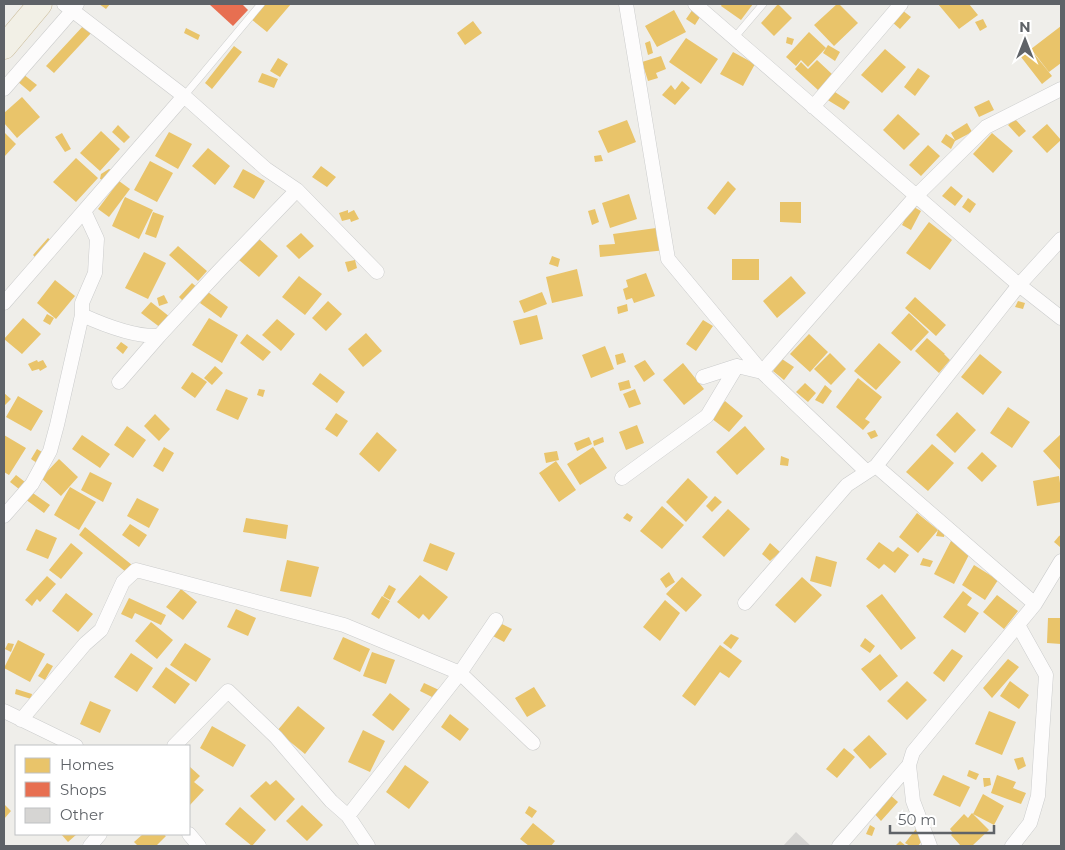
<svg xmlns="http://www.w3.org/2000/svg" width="1065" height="850" font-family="Montserrat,sans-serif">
<rect width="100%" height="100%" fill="#efeeea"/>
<!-- homes -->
<path fill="#e9c46a" d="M 99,4 L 110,4 L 106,9 Z
M 263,4 L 291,4 L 267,32 L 251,19 Z
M 722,4 L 753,4 L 741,20 L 721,6 Z
M 778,4 L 792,18 L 774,36 L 761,23 Z
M 837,4 L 839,4 L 858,23 L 834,46 L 814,25 Z
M 938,4 L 969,4 L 978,15 L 959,29 Z
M 695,6 L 703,12 L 695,25 L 686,19 Z
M 674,10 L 686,32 L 657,47 L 645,26 Z
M 902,10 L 911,17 L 900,29 L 892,22 Z
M 983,19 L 987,27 L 980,31 L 975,22 Z
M 473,21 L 482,33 L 465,45 L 457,33 Z
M 84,25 L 92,32 L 54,73 L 46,66 Z
M 1061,26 L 1061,63 L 1049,72 L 1031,49 Z
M 186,28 L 200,35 L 198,40 L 184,33 Z
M 809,32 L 826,48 L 808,67 L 801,60 L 796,66 L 786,57 Z
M 787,37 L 794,39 L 792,45 L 786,43 Z
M 686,38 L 718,59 L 701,84 L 669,62 Z
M 650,41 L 653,53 L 648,55 L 645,43 Z
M 828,45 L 840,52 L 835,61 L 823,53 Z
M 234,46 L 242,52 L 212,89 L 205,83 Z
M 885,49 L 906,67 L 882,93 L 861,75 Z
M 1031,50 L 1052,76 L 1042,84 L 1021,57 Z
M 733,52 L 755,64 L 743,86 L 720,74 Z
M 661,56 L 666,69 L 656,73 L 658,78 L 648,81 L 642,62 Z
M 278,58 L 288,64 L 280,77 L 270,71 Z
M 817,60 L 833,75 L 818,90 L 795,69 L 801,62 L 808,69 Z
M 918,68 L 930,76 L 915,96 L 904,87 Z
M 262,73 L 278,79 L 274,88 L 258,82 Z
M 23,74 L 37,85 L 30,92 L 17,81 Z
M 682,81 L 690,88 L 675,105 L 662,95 L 671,85 L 675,90 Z
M 832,90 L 850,102 L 844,110 L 826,99 Z
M 22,97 L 40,117 L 17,138 L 4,123 L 4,113 Z
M 989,100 L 994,110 L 979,117 L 974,107 Z
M 898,114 L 920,134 L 904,150 L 883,130 Z
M 1015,119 L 1026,131 L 1019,137 L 1008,125 Z
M 627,120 L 636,142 L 608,153 L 598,131 Z
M 967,123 L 972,132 L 955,141 L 951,149 L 941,142 L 946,134 L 955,140 L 951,133 Z
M 1047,124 L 1061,140 L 1047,153 L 1032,137 Z
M 118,125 L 130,137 L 124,143 L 112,132 Z
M 101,131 L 120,149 L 100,171 L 80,153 Z
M 4,132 L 16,144 L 4,157 Z
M 169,132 L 192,144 L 178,169 L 155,156 Z
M 62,133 L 71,149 L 65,152 L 55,137 Z
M 992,133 L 1013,151 L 993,173 L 973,154 Z
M 928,145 L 940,156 L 921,176 L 909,165 Z
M 208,148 L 230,166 L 215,185 L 192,166 Z
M 601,155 L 603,161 L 595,162 L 594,156 Z
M 76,158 L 98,178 L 76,202 L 53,182 Z
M 150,161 L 173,173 L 157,202 L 134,190 Z
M 321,166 L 336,177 L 327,187 L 312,177 Z
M 109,169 L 112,170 L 107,181 L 100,179 L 101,174 Z
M 243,169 L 265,181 L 254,199 L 233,187 Z
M 119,181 L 130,189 L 109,217 L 98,209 Z
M 728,181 L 736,189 L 715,215 L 707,208 Z
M 951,186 L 963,196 L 955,206 L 942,196 Z
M 629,194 L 637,219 L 610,228 L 602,203 Z
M 125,197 L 153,210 L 139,239 L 112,226 Z
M 968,198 L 976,204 L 970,213 L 962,207 Z
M 780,202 L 801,202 L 801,223 L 780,222 Z
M 912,206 L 921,211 L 911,230 L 902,225 Z
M 595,209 L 599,222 L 592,225 L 588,211 Z
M 348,210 L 348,213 L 354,210 L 359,219 L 351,222 L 350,219 L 342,221 L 339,213 Z
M 153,212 L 164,216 L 156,238 L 145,234 Z
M 929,222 L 952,240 L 930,270 L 906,253 Z
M 656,228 L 657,238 L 665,238 L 666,250 L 600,257 L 599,245 L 615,244 L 613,234 Z
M 301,233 L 314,246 L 299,259 L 286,246 Z
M 48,238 L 54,243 L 39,261 L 33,255 Z
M 258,238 L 278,256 L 259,277 L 239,260 Z
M 178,246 L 207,271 L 198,281 L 169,255 Z
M 144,252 L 166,263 L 148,299 L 125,288 Z
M 552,256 L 560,259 L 558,267 L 549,264 Z
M 732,259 L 759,259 L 759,280 L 732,280 Z
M 355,260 L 357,268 L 348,272 L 345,262 Z
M 577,269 L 583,296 L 552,303 L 546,277 Z
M 646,273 L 655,296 L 634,303 L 632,298 L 626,300 L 623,289 L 628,287 L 626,280 Z
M 299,276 L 322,294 L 305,315 L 282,297 Z
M 791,276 L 806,293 L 777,318 L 763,301 Z
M 55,280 L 75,296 L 56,319 L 37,303 Z
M 192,283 L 200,290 L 186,304 L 179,297 Z
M 208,292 L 228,307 L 221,318 L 200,303 Z
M 542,292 L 547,304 L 524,313 L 519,301 Z
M 164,295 L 168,303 L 159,306 L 157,298 Z
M 915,297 L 946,325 L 936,336 L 905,308 Z
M 328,301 L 342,314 L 326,331 L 312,318 Z
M 1018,301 L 1025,303 L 1023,309 L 1015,307 Z
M 151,302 L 170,317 L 161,328 L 141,313 Z
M 627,304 L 628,311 L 618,314 L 617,307 Z
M 909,313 L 929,332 L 911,351 L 891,333 Z
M 47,314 L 54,318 L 50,325 L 43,321 Z
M 537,315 L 543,339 L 520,345 L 513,321 Z
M 23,318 L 41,334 L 22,354 L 4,339 Z
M 209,318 L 238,335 L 222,363 L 192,345 Z
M 277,319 L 295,334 L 281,351 L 262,335 Z
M 703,320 L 713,326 L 696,351 L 686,344 Z
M 366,333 L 382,351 L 363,367 L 348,349 Z
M 247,334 L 271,352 L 263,361 L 240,343 Z
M 809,334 L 828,352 L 810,372 L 790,354 Z
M 927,338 L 945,354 L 944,354 L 950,360 L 939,373 L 915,351 Z
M 121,342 L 128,347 L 123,354 L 116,348 Z
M 879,343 L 901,362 L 876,390 L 854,371 Z
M 605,346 L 614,369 L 591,378 L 582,355 Z
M 623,353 L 626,362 L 617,365 L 615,355 Z
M 830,353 L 846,369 L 831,385 L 814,369 Z
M 980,354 L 1002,372 L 983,395 L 961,377 Z
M 782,359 L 794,367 L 784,380 L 773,371 Z
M 37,360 L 38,362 L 43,360 L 47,367 L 40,371 L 39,369 L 32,371 L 28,364 Z
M 645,360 L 655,374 L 644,382 L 634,366 Z
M 683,363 L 704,389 L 684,405 L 663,380 Z
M 215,366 L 223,373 L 212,385 L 204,378 Z
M 192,372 L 207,382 L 195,398 L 181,388 Z
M 320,373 L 345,392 L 337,403 L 312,384 Z
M 858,378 L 882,397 L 865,419 L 870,422 L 863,430 L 836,407 Z
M 629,380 L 631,388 L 620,391 L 618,383 Z
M 805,383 L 816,393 L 808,402 L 796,392 Z
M 825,385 L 832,391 L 823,404 L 815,400 Z
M 226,389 L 248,398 L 238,420 L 216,410 Z
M 259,389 L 265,390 L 263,397 L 257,395 Z
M 635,389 L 641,404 L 629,408 L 623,394 Z
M 4,393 L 11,399 L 4,406 Z
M 18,396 L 43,411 L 31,431 L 6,417 Z
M 725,401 L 743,416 L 729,432 L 711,418 Z
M 1008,407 L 1030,422 L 1012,448 L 990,433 Z
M 957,412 L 976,430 L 955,453 L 936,435 Z
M 336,413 L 348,421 L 337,437 L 325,429 Z
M 155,414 L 170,429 L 159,441 L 144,426 Z
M 637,425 L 644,443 L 626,450 L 619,432 Z
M 127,426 L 146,440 L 133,458 L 114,445 Z
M 745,426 L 765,449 L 737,475 L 716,452 Z
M 875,430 L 878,436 L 871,439 L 867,433 Z
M 377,432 L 397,450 L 379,472 L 359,454 Z
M 1061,434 L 1061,471 L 1043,451 Z
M 4,435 L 26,448 L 9,475 L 4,472 Z
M 82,435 L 110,454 L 100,468 L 72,449 Z
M 589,437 L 592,444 L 577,451 L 574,443 Z
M 603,437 L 604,442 L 594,446 L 593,441 Z
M 932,444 L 954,463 L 928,491 L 906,472 Z
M 164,447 L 174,453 L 163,472 L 153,466 Z
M 593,447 L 607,468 L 580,485 L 567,464 Z
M 37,449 L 47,455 L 40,465 L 31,459 Z
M 557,451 L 559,460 L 546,463 L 544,453 Z
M 982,452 L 997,466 L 982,482 L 967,468 Z
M 781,456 L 789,459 L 788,466 L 780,465 Z
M 59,459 L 78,477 L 61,496 L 41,478 Z
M 556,461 L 576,490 L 559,502 L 539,473 Z
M 90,472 L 112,483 L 103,502 L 81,490 Z
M 16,475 L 25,482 L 19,489 L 10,482 Z
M 1059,476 L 1061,490 L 1061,502 L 1037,506 L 1033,481 Z
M 688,478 L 708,497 L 686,522 L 666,502 Z
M 70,487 L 96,502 L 79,530 L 54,515 Z
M 30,491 L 50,505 L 44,513 L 25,499 Z
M 715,496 L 722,502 L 712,512 L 706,506 Z
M 137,498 L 159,509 L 149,528 L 127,516 Z
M 662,506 L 684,525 L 662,549 L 640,531 Z
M 728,509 L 750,529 L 724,557 L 702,537 Z
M 627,513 L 633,517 L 630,522 L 623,518 Z
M 917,513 L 938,530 L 918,553 L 899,537 Z
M 246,518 L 288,525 L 286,539 L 243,532 Z
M 130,524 L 147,535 L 139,547 L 122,535 Z
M 85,527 L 132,565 L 126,572 L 79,535 Z
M 939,527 L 945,530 L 944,537 L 936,536 Z
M 36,529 L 57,538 L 48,559 L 26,550 Z
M 1061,535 L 1061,546 L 1060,547 L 1054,542 L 1059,536 Z
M 952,539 L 972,549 L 954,584 L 934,574 Z
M 879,542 L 893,552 L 898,547 L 909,555 L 895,573 L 884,564 L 879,569 L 866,559 Z
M 71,543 L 83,553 L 61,579 L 49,570 Z
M 430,543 L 455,553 L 447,571 L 423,561 Z
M 770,543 L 780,552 L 770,561 L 762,554 Z
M 816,556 L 837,562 L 831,587 L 810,581 Z
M 923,558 L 933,561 L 930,567 L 920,565 Z
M 287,560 L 319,567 L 311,597 L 280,591 Z
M 974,565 L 998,580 L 985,600 L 962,585 Z
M 669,572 L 675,582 L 666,588 L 660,579 Z
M 420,575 L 448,597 L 429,620 L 423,614 L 419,619 L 397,602 Z
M 47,576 L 56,584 L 40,602 L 37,599 L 32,606 L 25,600 Z
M 682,577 L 702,595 L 686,612 L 666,594 Z
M 802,577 L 822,595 L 795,623 L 775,605 Z
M 389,585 L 396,589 L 390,600 L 383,596 Z
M 181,589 L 197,602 L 183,620 L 166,607 Z
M 963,591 L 972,598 L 967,605 L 979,613 L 965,633 L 943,617 Z
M 66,593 L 93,614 L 78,632 L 52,611 Z
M 882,594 L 916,638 L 901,650 L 866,606 Z
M 997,595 L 1018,611 L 1004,629 L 983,612 Z
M 382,596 L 390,601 L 379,619 L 371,614 Z
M 129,598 L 166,615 L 161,625 L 135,613 L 132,619 L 121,614 Z
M 665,600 L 680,613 L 660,641 L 643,627 Z
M 236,609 L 256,618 L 248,636 L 227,627 Z
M 1048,618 L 1061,618 L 1061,644 L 1047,643 Z
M 151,622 L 173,640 L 157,659 L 135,641 Z
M 498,622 L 512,629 L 504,642 L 491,635 Z
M 731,634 L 739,638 L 731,649 L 723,643 Z
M 343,637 L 370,649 L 360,672 L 333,659 Z
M 865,638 L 875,646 L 870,653 L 860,646 Z
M 18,640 L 45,654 L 30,682 L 4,668 Z
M 8,643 L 14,644 L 11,652 L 5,649 Z
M 185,643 L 211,659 L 196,682 L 170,665 Z
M 720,645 L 742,661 L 729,678 L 720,672 L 695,706 L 682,696 Z
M 952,649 L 963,656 L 944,682 L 933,673 Z
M 372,652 L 395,660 L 386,684 L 363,676 Z
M 131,653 L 153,668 L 137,692 L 114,677 Z
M 880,654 L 898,676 L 880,691 L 861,669 Z
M 1008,659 L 1019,667 L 992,698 L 983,688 Z
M 47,663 L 53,666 L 45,680 L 38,676 Z
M 166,667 L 190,684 L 175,704 L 152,687 Z
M 907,681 L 927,700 L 907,720 L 887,701 Z
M 1010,681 L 1029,695 L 1019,709 L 1000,696 Z
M 424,683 L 439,690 L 434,698 L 420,691 Z
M 534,687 L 546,706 L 527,717 L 515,698 Z
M 16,689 L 32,694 L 31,699 L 15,694 Z
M 390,693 L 410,709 L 393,731 L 372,715 Z
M 90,701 L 111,710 L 100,733 L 80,724 Z
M 298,706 L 325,728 L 305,754 L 277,731 Z
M 989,711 L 1016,722 L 1002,755 L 975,744 Z
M 450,714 L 469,729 L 460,741 L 441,727 Z
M 212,726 L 246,745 L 233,767 L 200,748 Z
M 363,730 L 385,741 L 370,772 L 348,762 Z
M 869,735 L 887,754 L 870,769 L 853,750 Z
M 844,748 L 855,757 L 837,778 L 826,769 Z
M 1023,757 L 1026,766 L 1018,770 L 1014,759 Z
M 405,765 L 429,782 L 409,809 L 386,792 Z
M 189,766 L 200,776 L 194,782 L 204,790 L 189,806 Z
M 969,770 L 979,774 L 976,780 L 967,776 Z
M 943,775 L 970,787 L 960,807 L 933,795 Z
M 997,775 L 1016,782 L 1013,788 L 1026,793 L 1021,804 L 991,793 Z
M 983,778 L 990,778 L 991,785 L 984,787 Z
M 276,780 L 295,799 L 275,821 L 250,796 L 266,781 L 270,785 Z
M 889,794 L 898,802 L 881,821 L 872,811 Z
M 983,794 L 1004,806 L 994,825 L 973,814 Z
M 4,804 L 11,811 L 4,819 Z
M 302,805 L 323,825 L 307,841 L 286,821 Z
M 529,806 L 537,811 L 532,818 L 525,813 Z
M 240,807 L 266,830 L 252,846 L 225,824 Z
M 972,813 L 989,830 L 972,846 L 961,846 L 951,835 L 953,833 L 950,829 L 964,814 L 968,818 Z
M 533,823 L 555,841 L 551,846 L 529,846 L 520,839 Z
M 870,825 L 875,828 L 872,836 L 866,834 Z
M 916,829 L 925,837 L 918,846 L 910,846 L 905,843 Z
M 61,834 L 77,834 L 68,842 Z
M 143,834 L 163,834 L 166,836 L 157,845 L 158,846 L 138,846 L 134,842 Z
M 900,841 L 906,846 L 895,846 Z"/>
<!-- shops -->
<path fill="#e76f51" d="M 209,4 L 242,4 L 248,10 L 233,26 Z"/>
<!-- building -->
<path fill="#d6d5d3" d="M 796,832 L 811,846 L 783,846 Z"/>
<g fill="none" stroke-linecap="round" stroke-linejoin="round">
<defs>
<path id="service" d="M 734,38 L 763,4
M 184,96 L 261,4"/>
<path id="minor" d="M 64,4 L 184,96 L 266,169 L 297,190 L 218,272 L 159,336 C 135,337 104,325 82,315
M 626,4 L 668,259 L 762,372 L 916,196 L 986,127 L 1061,89
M 695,4 L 1019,285 L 1061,318
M 4,89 L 72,11 L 77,4
M 813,107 L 901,4
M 297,190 L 377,272
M 4,303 L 184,96
M 703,377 L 737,366 L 762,372 L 867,472
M 119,382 L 159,336
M 876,466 L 1035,604
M 622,478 L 707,416 L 737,366
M 4,516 L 32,484 L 50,451 L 57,425 L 82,315 L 82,303 L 95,273 L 97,239 L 84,211
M 745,603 L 847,485 L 876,466 L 1019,285 L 1061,239
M 4,711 L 76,746
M 21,720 L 85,644 L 101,630 L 123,582 L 136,570 L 344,625 L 460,673 L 533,743
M 174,746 L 228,691 L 276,737 L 331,801 L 348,816 L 460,673 L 496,620
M 348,816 L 368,846
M 189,834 L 199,846
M 90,846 L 100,834
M 839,846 L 909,765
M 930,846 L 913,801 L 909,765 L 913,752 L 1035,604 L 1061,561
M 1012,846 L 1030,823 L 1038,796 L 1046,675 L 1018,625"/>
<path id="trunk" d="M 4,47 L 40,4"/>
</defs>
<!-- service casing -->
<use href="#service" stroke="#cbcccc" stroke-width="8"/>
<!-- minor casing -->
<use href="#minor" stroke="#cbcccc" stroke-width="15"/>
<!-- trunk casing -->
<use href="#trunk" stroke="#c8b996" stroke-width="25"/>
<!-- service -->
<use href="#service" stroke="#fdfcfc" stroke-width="7"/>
<!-- minor -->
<use href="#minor" stroke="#fdfcfc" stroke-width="14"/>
<!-- trunk -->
<use href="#trunk" stroke="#f2f0e6" stroke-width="24"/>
</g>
<!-- border -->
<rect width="1065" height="850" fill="none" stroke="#5f6368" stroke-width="10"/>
<!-- legend -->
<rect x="15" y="745" width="175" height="90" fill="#ffffff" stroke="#bfc1c3"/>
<rect x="25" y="758" width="25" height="15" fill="#e9c46a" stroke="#bfc1c3"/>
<text x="60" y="770" font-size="15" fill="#5f6368">Homes</text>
<rect x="25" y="782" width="25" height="15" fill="#e76f51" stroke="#bfc1c3"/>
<text x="60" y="795" font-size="15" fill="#5f6368">Shops</text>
<rect x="25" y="808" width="25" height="15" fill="#d6d5d3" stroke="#bfc1c3"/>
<text x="60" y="820" font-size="15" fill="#5f6368">Other</text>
<!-- north arrow -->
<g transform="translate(1025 40)" stroke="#ffffff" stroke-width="4" paint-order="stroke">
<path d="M0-4L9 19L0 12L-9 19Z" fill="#5f6368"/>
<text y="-8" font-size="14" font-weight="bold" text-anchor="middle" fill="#5f6368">N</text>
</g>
<!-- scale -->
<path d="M890 825v8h104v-8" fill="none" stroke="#5f6368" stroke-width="2.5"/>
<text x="898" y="825" font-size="15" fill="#5f6368" stroke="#ffffff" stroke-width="4" paint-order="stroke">50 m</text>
</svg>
